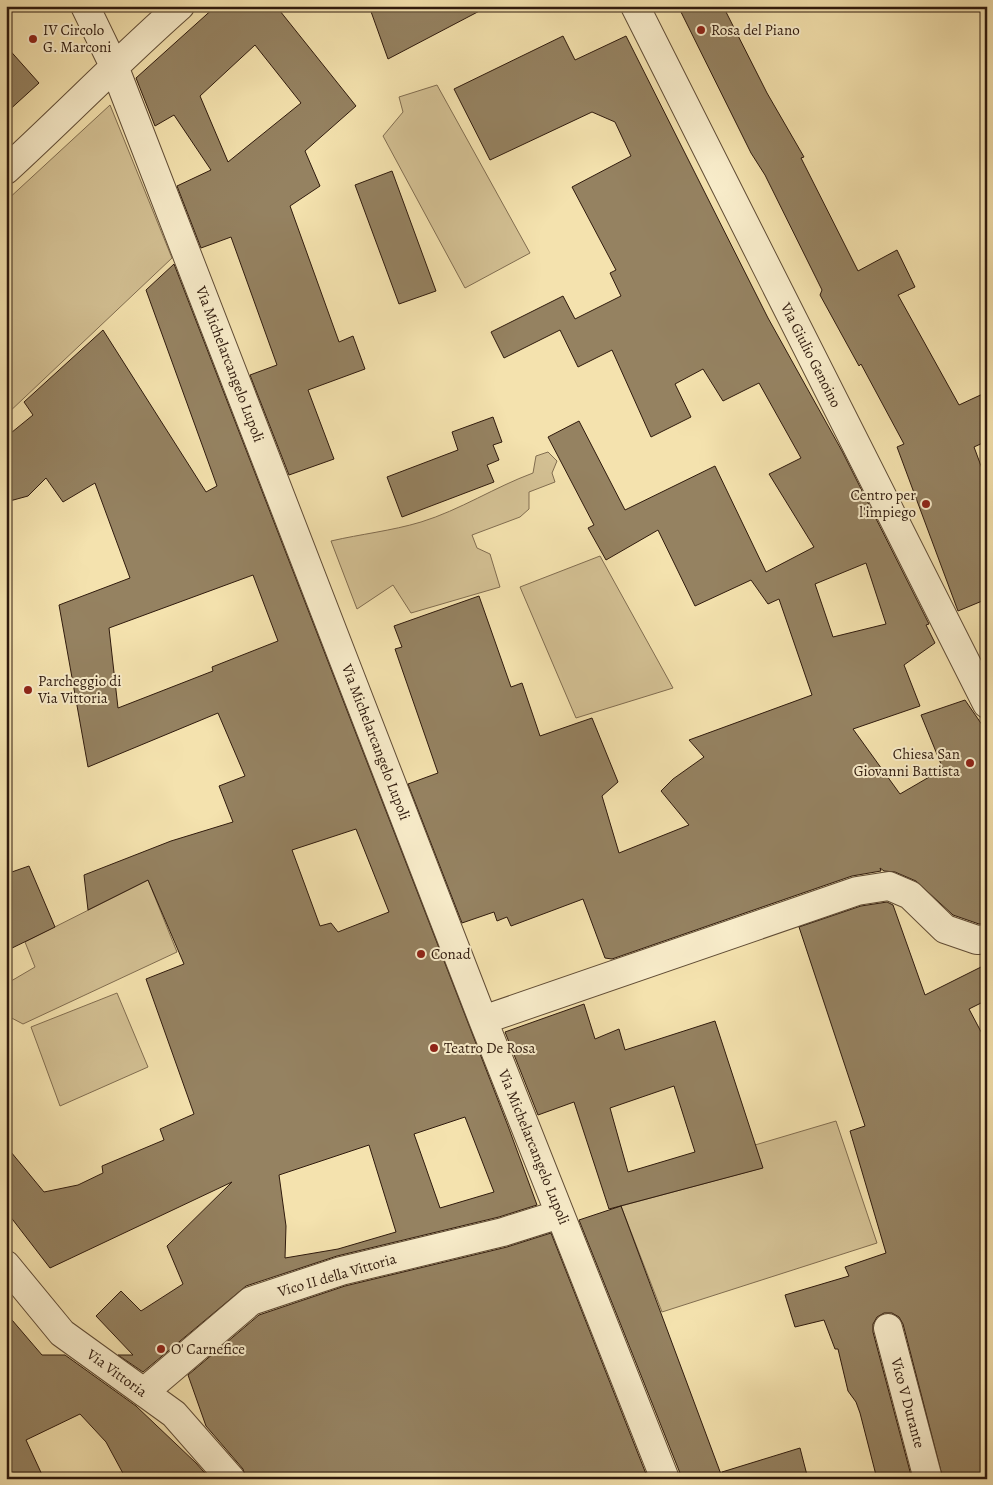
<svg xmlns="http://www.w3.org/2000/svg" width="993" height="1485" font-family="Alegreya,serif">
<rect width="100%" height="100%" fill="#f4e2ae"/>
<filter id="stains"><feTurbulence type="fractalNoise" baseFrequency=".004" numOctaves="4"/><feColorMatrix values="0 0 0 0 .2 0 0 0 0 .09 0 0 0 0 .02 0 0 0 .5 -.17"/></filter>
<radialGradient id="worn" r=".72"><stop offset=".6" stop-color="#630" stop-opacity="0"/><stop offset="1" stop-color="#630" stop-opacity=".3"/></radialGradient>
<!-- green -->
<path fill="#d3c093" stroke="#816d50" d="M 437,85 L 530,253 L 465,288 L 383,136 L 403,112 L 399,97 Z
M 110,105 L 172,258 L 6,415 L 6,201 Z
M 548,452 L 557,461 L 552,473 L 555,482 L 529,492 L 529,509 L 520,517 L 472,535 L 477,548 L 490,554 L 500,587 L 411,613 L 393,585 L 357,609 L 331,541 C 361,534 391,531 421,522 C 460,510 495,487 533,473 L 536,456 Z
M 600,556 L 673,688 L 576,718 L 520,587 Z
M 148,880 L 177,952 L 23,1024 L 6,1015 L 6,984 L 35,967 L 25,942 Z
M 117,993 L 148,1067 L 60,1106 L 31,1027 Z
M 836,1121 L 877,1243 L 662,1312 L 621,1206 L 762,1168 L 755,1145 Z"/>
<!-- building -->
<path fill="#958261" stroke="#2f1a0d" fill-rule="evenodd" d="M 216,6 L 276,6 L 356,106 L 305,151 L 320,186 L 290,206 L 339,342 L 353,336 L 365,369 L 308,390 L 334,459 L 289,475 L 250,375 L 277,365 L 231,237 L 201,248 L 177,186 L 211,170 L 174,115 L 155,126 L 136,78 ZM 255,45 L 301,103 L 228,162 L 200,96 Z
M 369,6 L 489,6 L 388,59 Z
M 678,6 L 723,6 L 767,93 L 804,157 L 801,158 L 858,271 L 897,250 L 915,287 L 898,295 L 959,405 L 987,392 L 987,441 L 974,447 L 987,482 L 987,599 L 958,611 L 897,447 L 904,444 L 861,364 L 859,366 L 820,295 L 822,290 L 765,175 L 751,153 Z
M 563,36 L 575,60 L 626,36 L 768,318 L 842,451 L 929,624 L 926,625 L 935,643 L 904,665 L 920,706 L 853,729 L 900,794 L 943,769 L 921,715 L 965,700 L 987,732 L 987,924 L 979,924 L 953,915 L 916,881 L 895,872 L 884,871 L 880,868 L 881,871 L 852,876 L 612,959 L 605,958 L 583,899 L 511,926 L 507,917 L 497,921 L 494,912 L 462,923 L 408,784 L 438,773 L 395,649 L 402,647 L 394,626 L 479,596 L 511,687 L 522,683 L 540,736 L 592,718 L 618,782 L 602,796 L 619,853 L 689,825 L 661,791 L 673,779 L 704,757 L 689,740 L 812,695 L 779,599 L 768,604 L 751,580 L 695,606 L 658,530 L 606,560 L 588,528 L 594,525 L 548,437 L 579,421 L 625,510 L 715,466 L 766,572 L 814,547 L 769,474 L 801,458 L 759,383 L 723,401 L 703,369 L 675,384 L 691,417 L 651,437 L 612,350 L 578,367 L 560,330 L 504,358 L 491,332 L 563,296 L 575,319 L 621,296 L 610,273 L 616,270 L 572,187 L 631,156 L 615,122 L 592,112 L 490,160 L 454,89 ZM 866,563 L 886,624 L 833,637 L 815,584 Z
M 6,46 L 39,83 L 6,113 Z
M 392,171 L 436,291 L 399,304 L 355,185 Z
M 174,264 L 508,1126 L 537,1205 L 499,1217 L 337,1256 L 246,1286 L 143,1372 L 118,1355 L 133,1355 L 96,1316 L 121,1291 L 141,1311 L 183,1284 L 167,1246 L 232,1182 L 50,1268 L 6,1211 L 6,1146 L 44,1192 L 78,1185 L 103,1173 L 102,1166 L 164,1140 L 160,1129 L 194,1114 L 146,979 L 184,964 L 148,880 L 88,910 L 84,875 L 171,841 L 233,822 L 219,786 L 245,776 L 218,713 L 88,767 L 59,605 L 130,578 L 95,483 L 63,502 L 46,478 L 28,496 L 6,502 L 6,437 L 33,415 L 24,402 L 103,330 L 206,492 L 217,486 L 146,290 ZM 253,575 L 278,641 L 212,667 L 213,671 L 118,708 L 109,628 ZM 356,829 L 389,912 L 338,932 L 331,923 L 320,926 L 292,850 ZM 465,1117 L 494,1192 L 440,1208 L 414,1134 ZM 369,1145 L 396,1232 L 338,1249 L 285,1258 L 286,1226 L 279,1175 Z
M 493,417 L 502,442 L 493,445 L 499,460 L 487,465 L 494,482 L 402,517 L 387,477 L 458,450 L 452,432 Z
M 29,866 L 55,927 L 6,951 L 6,874 Z
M 887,902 L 893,905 L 925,995 L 987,964 L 987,1000 L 969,1009 L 987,1043 L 987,1479 L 943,1479 L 903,1324 L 899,1317 L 892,1313 L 884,1313 L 877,1317 L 873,1324 L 873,1332 L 912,1479 L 877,1479 L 860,1413 L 856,1402 L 848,1391 L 838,1349 L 835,1349 L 824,1320 L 795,1327 L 785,1295 L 849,1276 L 845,1267 L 886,1253 L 850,1131 L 865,1126 L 799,927 L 861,906 Z
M 584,1004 L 595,1039 L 619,1029 L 625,1050 L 715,1021 L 763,1168 L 609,1209 L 574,1102 L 538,1115 L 505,1032 ZM 674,1086 L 695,1152 L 628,1172 L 610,1108 Z
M 621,1206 L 722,1477 L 722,1472 L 800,1448 L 808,1479 L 680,1479 L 680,1473 L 579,1220 Z
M 551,1233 L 648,1479 L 246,1479 L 243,1469 L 206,1426 L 188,1375 L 259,1315 L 345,1286 L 507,1247 Z
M 6,1313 L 42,1355 L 65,1355 L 136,1406 L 196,1463 L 210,1479 L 126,1479 L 106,1442 L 80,1414 L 26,1440 L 44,1479 L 6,1479 Z"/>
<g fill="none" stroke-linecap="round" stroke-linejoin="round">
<defs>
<path id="minor" d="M 85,6 L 114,66 L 483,1020 L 665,1479
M 635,6 L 987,704
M 6,170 C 65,116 120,59 180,6
M 483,1020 L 857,891 L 889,886 L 910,895 L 945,929 L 977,940 L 987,939
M 888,1328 L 928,1479
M 144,1392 L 251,1301 L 341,1271 L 503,1232 L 560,1214"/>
<path id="tertiary" d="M 6,1265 L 62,1333 L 174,1414 L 231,1479"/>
</defs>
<!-- minor casing -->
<use href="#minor" stroke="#604c35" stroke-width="30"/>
<!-- tertiary casing -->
<use href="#tertiary" stroke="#604c35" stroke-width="30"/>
<!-- minor -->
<use href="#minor" stroke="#f8ecca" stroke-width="28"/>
<!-- tertiary -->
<use href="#tertiary" stroke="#f8ecca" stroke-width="28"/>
</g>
<!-- markers -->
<g fill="#8f2418" stroke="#f8ecca" stroke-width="2">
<circle cx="701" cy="30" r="5"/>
<circle cx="33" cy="39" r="5"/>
<circle cx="926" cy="504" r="5"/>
<circle cx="28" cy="690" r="5"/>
<circle cx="970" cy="763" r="5"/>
<circle cx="421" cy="954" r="5"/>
<circle cx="434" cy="1048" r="5"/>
<circle cx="161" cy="1349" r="5"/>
</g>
<g text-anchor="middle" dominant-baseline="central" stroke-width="4" stroke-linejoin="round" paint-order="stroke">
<!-- poi labels -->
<g font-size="15" fill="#2f1a0d" stroke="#f8ecca" text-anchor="start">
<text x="43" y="30">IV Circolo<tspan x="43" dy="17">G. Marconi</tspan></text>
<text x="711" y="30">Rosa del Piano</text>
<text x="916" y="495" text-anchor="end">Centro per<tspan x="916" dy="17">l'impiego</tspan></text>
<text x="38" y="681">Parcheggio di<tspan x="38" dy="17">Via Vittoria</tspan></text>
<text x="960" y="754" text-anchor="end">Chiesa San<tspan x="960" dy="17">Giovanni Battista</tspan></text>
<text x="431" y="954">Conad</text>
<text x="444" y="1048">Teatro De Rosa</text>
<text x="171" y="1349">O' Carnefice</text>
</g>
<!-- street labels -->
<g font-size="15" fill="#2f1a0d" stroke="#f8ecca">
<text transform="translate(811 355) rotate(63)">Via Giulio Genoino</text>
<text transform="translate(230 364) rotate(69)">Via Michelarcangelo Lupoli</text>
<text transform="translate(376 742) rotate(69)">Via Michelarcangelo Lupoli</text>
<text transform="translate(534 1147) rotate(68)">Via Michelarcangelo Lupoli</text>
<text transform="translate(337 1275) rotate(-16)">Vico II della Vittoria</text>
<text transform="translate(117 1373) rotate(36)">Via Vittoria</text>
<text transform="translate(908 1403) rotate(75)">Vico V Durante</text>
</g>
</g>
<!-- margin -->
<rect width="993" height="1485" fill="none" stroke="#f4e2ae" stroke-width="25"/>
<rect x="8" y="8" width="978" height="1470" fill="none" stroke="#2f1a0d" stroke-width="2.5"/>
<rect x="12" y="12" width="968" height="1460" fill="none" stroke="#2f1a0d"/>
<rect width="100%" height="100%" filter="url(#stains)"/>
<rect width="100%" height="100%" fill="url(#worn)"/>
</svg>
